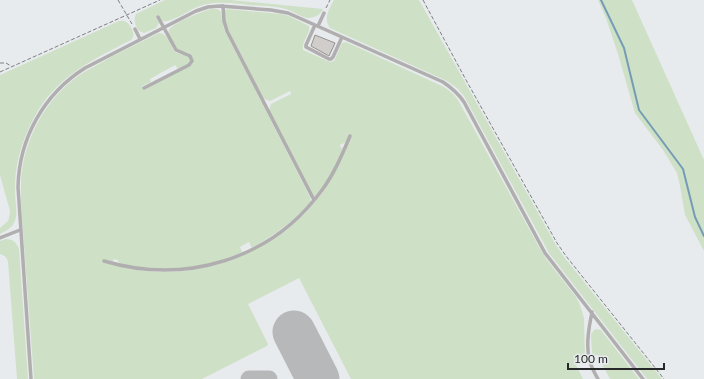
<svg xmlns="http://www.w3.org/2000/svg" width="704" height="379" font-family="Lato,sans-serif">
<rect width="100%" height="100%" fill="#e8ebee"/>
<!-- green -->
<path fill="#cee0c6" d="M 165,0 L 230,0 L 323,9 C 320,15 316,17 309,18 C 302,18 293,11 286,9 C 274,6 262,6 250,5 C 230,3 211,0 193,9 C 185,13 170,23 162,21 L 158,15 L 156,17 L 159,23 L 156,28 L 144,33 L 139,31 C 135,25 133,20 136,14 Z
M 334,0 L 419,0 L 556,245 L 564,257 L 662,379 L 647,379 L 549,253 L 464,96 L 457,88 L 447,81 L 330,28 C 323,19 329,9 334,0 Z
M 598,0 L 632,0 L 704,160 L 704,251 L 685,215 L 680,186 L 677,173 L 663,150 L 635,113 L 618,54 L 606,18 Z
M 211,9 L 218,9 L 221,12 L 224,29 L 310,197 L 311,202 C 294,221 274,235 252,248 L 249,242 L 240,247 L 242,252 C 203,269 160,274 119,264 L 118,260 L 114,259 L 112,262 L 104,260 L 103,262 C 121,267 139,271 157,272 C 220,274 285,244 322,193 C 334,175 343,156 351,136 L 349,135 L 345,143 L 341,144 L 340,146 L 342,148 C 343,159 323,187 315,196 L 314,197 L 305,182 L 269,111 L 271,104 L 291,94 L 290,91 L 270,101 L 267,100 L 263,98 L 228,29 L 225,21 L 224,15 L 225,11 L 227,9 L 281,14 L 289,16 L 309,26 C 311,34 301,41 303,50 L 330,62 L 334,61 L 342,43 L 346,42 L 442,86 C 449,90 454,94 458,100 L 539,247 L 547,260 L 576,297 L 580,305 L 584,318 L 585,360 L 576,365 L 583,379 L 351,379 L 299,278 L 248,304 L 268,344 L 267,346 L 202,379 L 34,379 L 21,204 C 21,196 21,188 21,180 C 24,139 45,100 78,76 C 90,68 103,62 115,55 C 130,48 144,40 159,33 C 168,33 170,45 175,52 L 189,57 L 190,61 L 189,63 L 178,69 L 175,65 L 150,79 L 151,82 L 142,86 L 143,90 L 189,66 L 193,62 C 193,51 184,54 177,49 C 175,47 174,44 172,41 C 171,38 167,34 169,30 C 172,23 204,11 211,9 Z
M 119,21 C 122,21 123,20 126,22 C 130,24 135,33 133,37 C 132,40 130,41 127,42 C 92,60 61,75 39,109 C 25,132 16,157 15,184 C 15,191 15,198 16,205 C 16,209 17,214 16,217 C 14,227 8,230 0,234 L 0,228 L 8,221 L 9,218 L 10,211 L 0,175 L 0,75 Z
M 6,239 C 13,239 17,243 19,249 L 28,379 L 17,379 L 8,262 C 7,257 5,256 0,254 L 0,241 Z
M 595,329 L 601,330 L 603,333 L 639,379 L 610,379 L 597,355 L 593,356 L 592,353 L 591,336 L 591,334 Z"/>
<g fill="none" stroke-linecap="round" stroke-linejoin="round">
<!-- stream -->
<path stroke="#749cb5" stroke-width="2" d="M 601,0 L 624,48 L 639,110 L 683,169 L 695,217 L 704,236"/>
<!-- taxiway -->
<path stroke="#b6b8ba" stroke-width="17" d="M 249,379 L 269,379"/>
<!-- runway -->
<path stroke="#b6b8ba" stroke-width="43" d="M 294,332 L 318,379"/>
</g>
<!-- building -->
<path fill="#d1cdcb" stroke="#969290" d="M 315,35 L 335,43 L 329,56 L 311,46 Z"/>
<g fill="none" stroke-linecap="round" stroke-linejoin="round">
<!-- path -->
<path stroke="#7e8082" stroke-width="1" stroke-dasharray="4 2" stroke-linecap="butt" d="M 118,0 L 132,24
M 423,0 L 466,80 L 557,243 L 566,256 L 664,379
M 326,8 L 330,0
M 0,63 L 6,63 L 11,66
M 0,72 L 160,0"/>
<!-- lane -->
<path stroke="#b0aeae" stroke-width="3.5" d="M 223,6 L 224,21 L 227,31 L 314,200
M 315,25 L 306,45 L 306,47 L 329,59 L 331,59 L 333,57 L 342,37
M 318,26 L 324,13
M 135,29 L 140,39
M 144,88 L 189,65 L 192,61 L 190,56 L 176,50 L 158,17
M 0,238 L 20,230
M 104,261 C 185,285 271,260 322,190 C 334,174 342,155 350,136
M 592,312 C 589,327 586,343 589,358 C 590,365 594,372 598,379
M 31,379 L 18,187 C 19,138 44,94 85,68 L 196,11 L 208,7 L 220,6 L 271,10 L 288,13 L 443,82 C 452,88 458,93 464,102 L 545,253 L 643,379"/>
</g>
<!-- scale -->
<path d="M568 363v6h96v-6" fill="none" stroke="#272829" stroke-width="2"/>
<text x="574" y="363" font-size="12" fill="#272829" stroke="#e8ebee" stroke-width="3" paint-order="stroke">100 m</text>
</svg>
